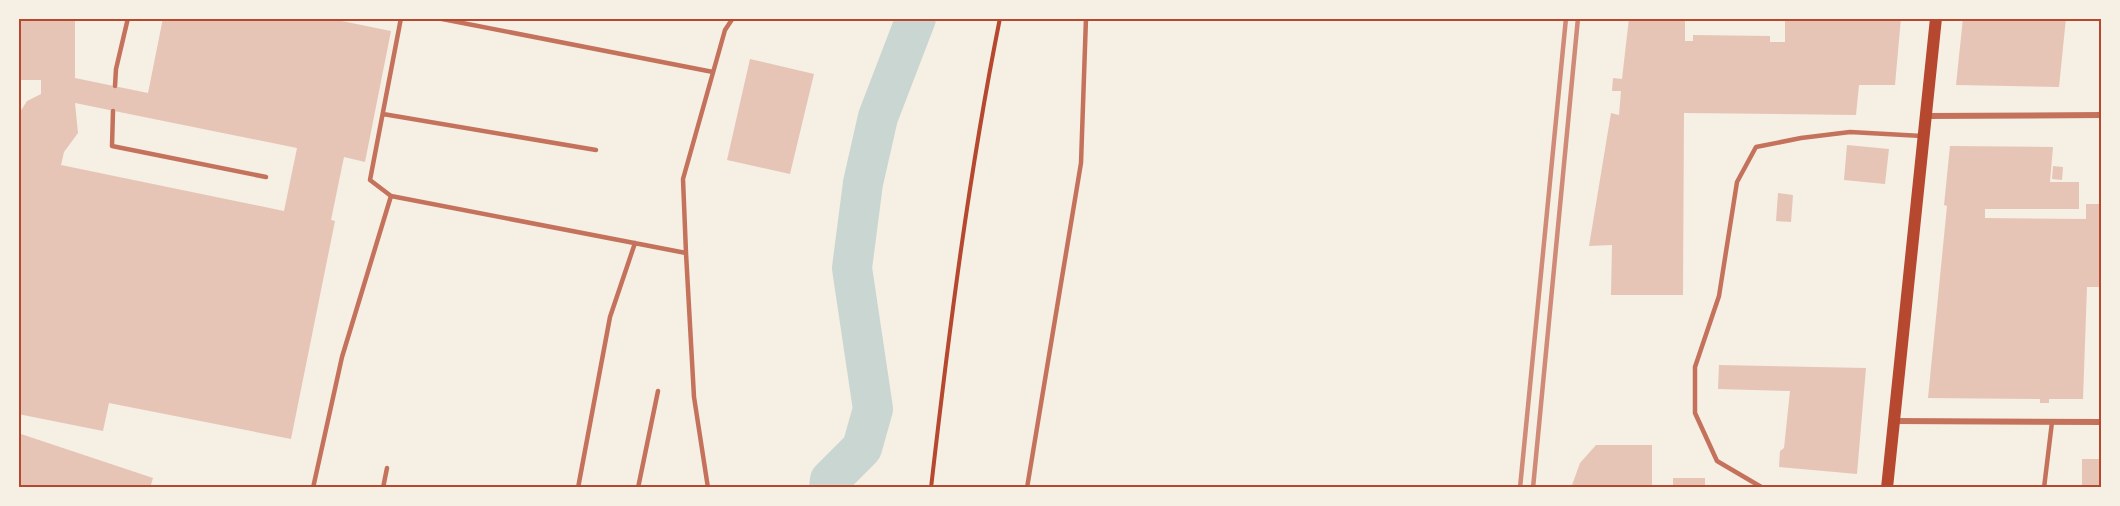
<svg xmlns="http://www.w3.org/2000/svg" width="2120" height="506" font-family="Lato,sans-serif">
<rect width="100%" height="100%" fill="#f6efe4"/>
<g fill="none" stroke-linecap="round" stroke-linejoin="round">
<!-- river -->
<path stroke="#c9d6d2" stroke-width="40" d="M 829,488 L 830,480 L 862,448 L 873,409 L 852,268 L 863,183 L 878,117 L 916,18"/>
</g>
<!-- building -->
<path fill="#e6c5b7" fill-rule="evenodd" d="M 18,18 L 75,18 L 75,78 L 148,93 L 163,18 L 327,18 L 391,31 L 365,162 L 344,157 L 331,220 L 335,221 L 291,439 L 109,403 L 103,431 L 18,414 L 18,115 L 27,101 L 41,94 L 41,80 L 21,80 L 21,83 L 18,83 ZM 75,103 L 297,148 L 284,211 L 61,165 L 64,152 L 78,133 Z
M 1629,18 L 1685,18 L 1685,41 L 1693,41 L 1693,35 L 1770,36 L 1770,42 L 1785,42 L 1785,18 L 1901,18 L 1895,85 L 1859,85 L 1856,115 L 1684,113 L 1683,295 L 1611,295 L 1612,245 L 1589,246 L 1611,113 L 1619,115 L 1621,91 L 1612,91 L 1613,78 L 1622,79 Z
M 1963,18 L 2066,18 L 2059,87 L 1956,85 Z
M 750,59 L 814,74 L 790,174 L 727,160 Z
M 1847,145 L 1889,149 L 1885,184 L 1844,180 Z
M 1950,146 L 2053,147 L 2050,182 L 2079,182 L 2079,209 L 1985,209 L 1985,218 L 2086,219 L 2086,204 L 2102,204 L 2102,287 L 2087,287 L 2083,399 L 2049,399 L 2049,403 L 2040,403 L 2040,399 L 1928,398 L 1947,206 L 1944,205 Z
M 2053,166 L 2063,167 L 2062,180 L 2052,179 Z
M 1778,193 L 1793,195 L 1791,222 L 1776,221 Z
M 1719,365 L 1866,368 L 1857,474 L 1779,467 L 1780,451 L 1784,448 L 1790,391 L 1718,389 Z
M 18,433 L 153,478 L 150,488 L 18,488 Z
M 1596,445 L 1652,445 L 1652,488 L 1571,488 L 1580,463 Z
M 2082,459 L 2102,459 L 2102,487 L 2082,487 Z
M 1673,478 L 1705,478 L 1705,488 L 1673,488 Z"/>
<g fill="none" stroke-linecap="round" stroke-linejoin="round">
<!-- path -->
<path stroke="#b5482f" stroke-width="4" d="M 931,488 C 949,331 969,173 1000,18"/>
<!-- service -->
<path stroke="#c5725c" stroke-width="4.5" d="M 437,18 L 713,72
M 115,86 L 116,69 L 128,18
M 113,111 L 112,146 L 266,177
M 383,114 L 596,150
M 391,196 L 370,180 L 401,18
M 686,253 L 683,179 L 725,30 L 733,18
M 313,488 L 342,357 L 391,196 L 686,253 L 694,397 L 708,488
M 383,488 L 387,468
M 578,488 L 610,317 L 635,243
M 638,488 L 658,391
M 1027,488 L 1081,163 L 1086,18
M 1763,488 L 1717,461 L 1695,413 L 1695,367 L 1719,296 L 1737,182 L 1756,147 L 1801,138 L 1850,132 L 1922,136
M 2044,488 L 2052,422"/>
<!-- minor -->
<path stroke="#c5725c" stroke-width="6" d="M 1927,116 L 2102,115
M 1894,421 L 2102,422"/>
<!-- secondary -->
<path stroke="#b5482f" stroke-width="12" d="M 1887,488 L 1936,18"/>
<!-- rail -->
<path stroke="#cf8b77" stroke-width="4.5" d="M 1520,488 L 1566,18
M 1533,488 L 1578,18"/>
</g>
<!-- border -->
<rect width="2120" height="506" fill="none" stroke="#f6efe4" stroke-width="39"/>
<rect x="20" y="20" width="2080" height="466" fill="none" stroke="#b5482f" stroke-width="2"/>
</svg>
